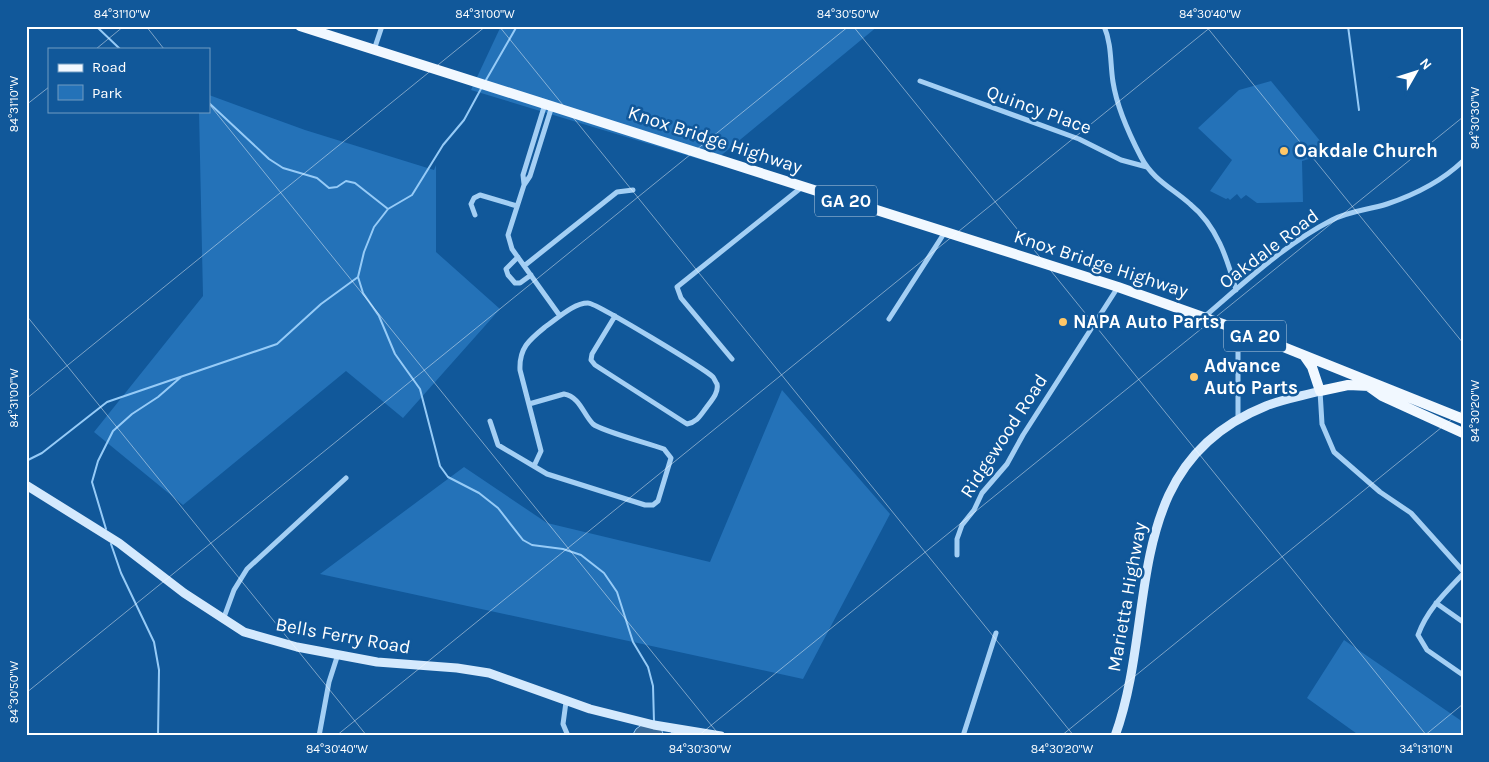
<svg xmlns="http://www.w3.org/2000/svg" width="1489" height="762" font-family="Karla,sans-serif">
<rect width="100%" height="100%" fill="#11589a"/>
<!-- green -->
<path fill="#2472b8" d="M 501,26 L 878,26 L 712,163 L 471,90 Z
M 1271,81 L 1330,153 L 1302,161 L 1303,202 L 1257,203 L 1246,195 L 1241,199 L 1237,194 L 1230,200 L 1228,198 L 1226,199 L 1210,191 L 1232,160 L 1198,128 L 1239,90 Z
M 209,95 L 305,130 L 434,170 L 436,165 L 436,252 L 500,309 L 403,418 L 346,371 L 183,505 L 94,432 L 203,296 L 199,111 L 209,111 Z
M 782,390 L 890,514 L 803,679 L 320,574 L 464,467 L 547,523 L 710,562 Z
M 1344,640 L 1463,722 L 1463,736 L 1360,736 L 1307,698 Z"/>
<!-- water -->
<path fill="#396b9b" stroke="#96cbf7" d="M 647,721 L 660,726 L 664,736 L 632,736 L 636,729 Z"/>
<g fill="none" stroke-linecap="round" stroke-linejoin="round">
<!-- stream -->
<path stroke="#96cbf7" stroke-width="2" d="M 96,26 L 120,49
M 1348,26 L 1359,110
M 486,80 L 517,26
M 482,87 L 464,120 L 443,145 L 412,195 L 388,209 L 374,227 L 364,252 L 358,277 L 363,293 L 379,316 L 395,354 L 420,389 L 440,466 L 448,477 L 479,493 L 498,508 L 523,540 L 532,545 L 563,549 L 581,555 L 604,573 L 617,592 L 633,642 L 648,667 L 653,686 L 654,722
M 209,103 L 269,159 L 283,168 L 317,178 L 329,188 L 337,187 L 346,181 L 355,183 L 388,209
M 26,461 L 42,453 L 107,402 L 277,344 L 321,304 L 358,277
M 106,529 L 92,482 L 98,461 L 113,431 L 132,414 L 158,397 L 181,377
M 111,544 L 121,573 L 154,642 L 159,670 L 158,736"/>
<!-- minor -->
<path stroke="#a4cff4" stroke-width="5" d="M 1104,26 C 1112,45 1110,63 1113,82 C 1117,108 1129,134 1141,157 C 1153,180 1172,188 1190,204 C 1217,226 1227,258 1236,290
M 374,50 L 382,26
M 920,81 L 1079,139 L 1121,160 L 1147,167
M 552,106 L 530,176 L 524,185 L 508,235 L 512,249 L 560,316
M 524,184 L 523,175 L 545,104
M 475,215 L 471,204 L 474,198 L 480,195 L 517,206
M 518,257 L 506,269 L 508,275 L 515,283 L 520,283 L 531,275
M 524,266 L 617,192 L 633,190
M 1204,317 C 1244,283 1285,244 1332,220 C 1349,211 1368,210 1387,204 C 1414,195 1442,181 1463,161
M 889,319 L 945,232
M 1238,330 L 1238,420
M 732,359 L 681,298 L 677,287 L 802,187
M 1320,391 L 1322,424 L 1334,452 L 1380,492 L 1411,513 L 1463,571
M 490,421 L 498,445 L 547,474 L 645,505 L 653,505 L 658,501 L 671,458 L 664,449 C 651,444 601,431 593,424 C 583,414 580,397 564,394 L 529,404
M 534,466 L 541,451 L 520,370 C 519,348 529,340 545,327 C 557,319 573,303 588,303 C 596,303 705,369 713,377 C 714,378 716,383 717,384 C 719,393 711,401 706,408 C 700,416 697,422 687,424 L 595,365 L 591,360 L 592,354 L 615,316
M 957,555 L 957,539 L 962,525 L 974,510 L 982,493 L 1007,464 L 1023,435 L 1118,287
M 1463,574 C 1445,593 1427,610 1418,635 L 1427,650 L 1463,675
M 1436,603 L 1463,622
M 223,620 L 234,590 L 247,569 L 346,478
M 566,702 L 563,724 L 568,736
M 319,736 L 329,682 L 338,654
M 673,736 L 674,728
M 963,736 L 996,633"/>
<!-- secondary -->
<path stroke="#d4e9fd" stroke-width="9" d="M 26,485 L 119,543 L 184,593 L 244,632 L 297,647 L 377,662 L 457,668 L 489,673 L 590,709 L 654,725 L 721,736
M 1115,736 C 1159,615 1118,465 1266,406 C 1283,399 1302,396 1320,391"/>
<!-- primary -->
<path stroke="#f1f8ff" stroke-width="10" d="M 300,26 L 1118,287 L 1251,334 L 1463,419
M 1305,357 L 1312,367 L 1320,391 L 1348,385 L 1370,386
M 1368,386 L 1382,396 L 1463,433"/>
</g>
<!-- ticks -->
<path fill="none" stroke="#fff" stroke-width="1" stroke-opacity="0.45" d="M 146,26 L 164,49M 499,26 L 1074,736M 853,26 L 1427,736M 1206,26 L 1463,343M 96,49 L 124,26M 209,104 L 720,736M 26,105 L 49,87M 26,315 L 367,736M 26,399 L 486,26M 26,693 L 849,26M 336,736 L 1212,26M 698,736 L 1463,117M 1061,736 L 1463,410M 1424,736 L 1463,704"/>
<!-- markers -->
<g fill="#ffc767" stroke="#11589a" stroke-width="2">
<circle cx="1284" cy="151" r="5"/>
<circle cx="1063" cy="322" r="5"/>
<circle cx="1194" cy="377" r="5"/>
</g>
<g text-anchor="middle" dominant-baseline="central" stroke-width="5" stroke-linejoin="round" paint-order="stroke">
<!-- shield labels -->
<g fill="#11589a" stroke="#b8cde1" stroke-width="1">
<rect x="815" y="185.5" width="62" height="31" rx="4"/>
<rect x="1224" y="320.5" width="62" height="31" rx="4"/>
</g>
<g font-size="18" font-weight="bold" fill="#fff">
<text x="846" y="201">GA 20</text>
<text x="1255" y="336">GA 20</text>
</g>
<!-- street labels -->
<g font-size="19" fill="#fff" stroke="#11589a">
<text transform="translate(1039 110) rotate(20)">Quincy Place</text>
<text transform="translate(715 140) rotate(18)">Knox Bridge Highway</text>
<text transform="translate(1269 249) rotate(-37)">Oakdale Road</text>
<text transform="translate(1101 264) rotate(18)">Knox Bridge Highway</text>
<text transform="translate(1004 436) rotate(-57)">Ridgewood Road</text>
<text transform="translate(1127 597) rotate(-80)">Marietta Highway</text>
<text transform="translate(343 636) rotate(10)">Bells Ferry Road</text>
</g>
<!-- poi labels -->
<g font-size="19" font-weight="bold" fill="#fff" stroke="#11589a" text-anchor="start">
<text x="1294" y="151">Oakdale Church</text>
<text x="1073" y="322">NAPA Auto Parts</text>
<text x="1204" y="366">Advance<tspan x="1204" dy="22">Auto Parts</tspan></text>
</g>
</g>
<!-- border -->
<rect width="1489" height="762" fill="none" stroke="#11589a" stroke-width="55"/>
<!-- legend -->
<rect x="48" y="48" width="162" height="65" fill="#11589a" stroke="#709bc2"/>
<rect x="58" y="64" width="25" height="8" fill="#f1f8ff" stroke="#709bc2"/>
<text x="92" y="72" font-size="15" fill="#ffffff">Road</text>
<rect x="58" y="85" width="25" height="15" fill="#2472b8" stroke="#709bc2"/>
<text x="92" y="98" font-size="15" fill="#ffffff">Park</text>
<!-- north arrow -->
<g transform="translate(1416 72) rotate(51)" stroke="#11589a" stroke-width="4" paint-order="stroke">
<path d="M0-4L9 19L0 12L-9 19Z" fill="#ffffff"/>
<text y="-8" font-size="14" font-weight="bold" text-anchor="middle" fill="#ffffff">N</text>
</g>
<rect x="28" y="28" width="1434" height="706" fill="none" stroke="#fff" stroke-width="2"/>
<g font-size="12" text-anchor="middle" fill="#fff">
<text x="122" y="18">84°31'10"W</text>
<text x="485" y="18">84°31'00"W</text>
<text x="848" y="18">84°30'50"W</text>
<text x="1210" y="18">84°30'40"W</text>
<text transform="translate(14 104) rotate(-90)" y="4">84°31'10"W</text>
<text transform="translate(1475 118) rotate(-90)" y="4">84°30'30"W</text>
<text transform="translate(14 398) rotate(-90)" y="4">84°31'00"W</text>
<text transform="translate(1475 411) rotate(-90)" y="4">84°30'20"W</text>
<text transform="translate(14 692) rotate(-90)" y="4">84°30'50"W</text>
<text x="337" y="753">84°30'40"W</text>
<text x="700" y="753">84°30'30"W</text>
<text x="1062" y="753">84°30'20"W</text>
<text x="1426" y="753">34°13'10"N</text>
</g>
</svg>
